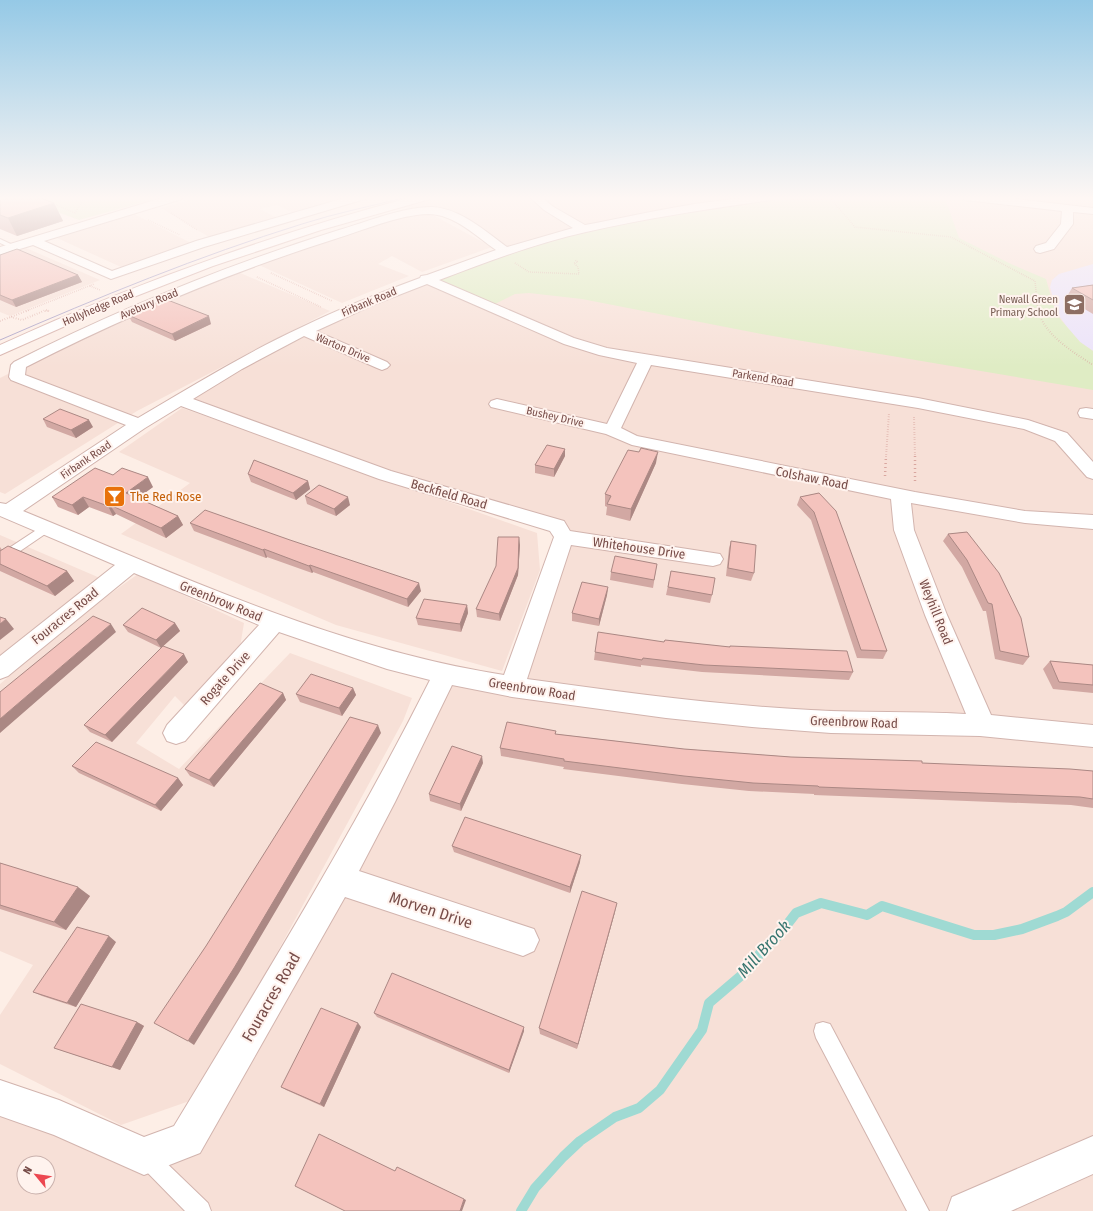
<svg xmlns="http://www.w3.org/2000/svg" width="1093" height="1211" font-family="'Fira Sans Condensed',sans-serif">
<rect width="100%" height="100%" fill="#fdeee6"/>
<!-- residential -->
<path fill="#f7e0d7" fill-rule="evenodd" d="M 201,197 L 350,197 L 296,214 L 277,205 L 260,209 L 279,219 L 209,237 L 161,208 Z
M 426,197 L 1093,197 L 1093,1211 L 0,1211 L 0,1098 L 144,1156 L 187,1139 L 445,674 L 512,686 L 557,526 L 459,497 L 181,400 L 277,344 L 505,251 L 445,213 L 413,212 L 403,203 ZM 24,1163 L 48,1163 L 48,1187 L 24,1187 Z
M 134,214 L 191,243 L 121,267 L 57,238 Z
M 412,214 L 433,215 L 492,247 L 422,272 L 392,256 L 378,264 L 409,276 L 342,303 L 259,265 Z
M 26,248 L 100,280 L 10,316 L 0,312 L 0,258 Z
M 238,272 L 330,311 L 137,411 L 5,494 L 0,492 L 0,378 L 44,356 Z
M 182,408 L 537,533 L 540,570 L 502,671 L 336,625 L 121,534 L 190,483 L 119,452 Z
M 0,535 L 100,578 L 0,655 Z
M 138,574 L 244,623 L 240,647 L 185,706 L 175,696 L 136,743 L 179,769 L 290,653 L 412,698 L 403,721 L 198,1098 L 121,1125 L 0,1064 L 0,1015 L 33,965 L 0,951 L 0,684 L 82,614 Z"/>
<!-- education -->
<path fill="#ebe3fa" d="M 1093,264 L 1093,351 L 1080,342 L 1067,327 L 1057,313 L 1050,287 L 1052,280 L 1059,274 Z"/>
<!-- green -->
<path fill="#dfecc4" d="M 0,197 L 162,197 L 79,220 L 33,203 Z
M 797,197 L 945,198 L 959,238 L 1011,264 L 1046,279 L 1056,314 L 1080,342 L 1093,351 L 1093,390 L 767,335 L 582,299 L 529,293 L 515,294 L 493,305 L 440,280 C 464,271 487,261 511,253 C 603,223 701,205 797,197 Z"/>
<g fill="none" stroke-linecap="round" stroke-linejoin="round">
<!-- stream -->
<path stroke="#9fdad3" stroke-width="10" d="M 521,1211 L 535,1188 L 563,1157 L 580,1141 L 615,1117 L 639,1108 L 660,1090 L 702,1030 L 709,1003 L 750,968 L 763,949 L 779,935 L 796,913 L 821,903 L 867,915 L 882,906 L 974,935 L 994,935 L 1022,929 L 1057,916 L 1066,912 L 1093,892"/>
<defs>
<path id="lane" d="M 0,239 L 15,246 L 16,247 L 13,249 L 0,243 Z
M 47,523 L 51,524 L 52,527 L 51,530 L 4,562 L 0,563 L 0,554 Z
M 823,1022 L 830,1024 L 929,1211 L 907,1211 L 816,1038 L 814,1031 L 816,1024 Z
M 147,1148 L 154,1151 L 208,1203 L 211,1211 L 185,1211 L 140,1165 L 137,1158 L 140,1151 Z"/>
<path id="street" d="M 165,197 L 183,197 L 182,199 L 44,241 L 112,271 L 196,241 L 348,197 L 366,197 L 365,199 L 204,247 L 111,279 L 33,245 L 0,255 L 0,247 Z
M 530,197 L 542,197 L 552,206 L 585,225 C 648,213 711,197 776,197 L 771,200 C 709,209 647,218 586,232 C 536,243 487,262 439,280 L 574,338 L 607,348 L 918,398 L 1028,420 L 1067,433 L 1093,462 L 1093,479 L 1087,477 L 1055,441 L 1024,429 L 918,408 L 651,365 L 621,428 L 637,436 L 915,492 L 1025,511 L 1093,515 L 1093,529 L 1025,523 L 911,503 L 914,530 L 947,615 L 991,715 L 1093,725 L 1093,747 L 980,736 L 831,733 L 752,727 L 666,718 L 512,697 L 452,685 L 395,802 L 359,871 L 534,929 L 539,940 L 534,951 L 523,956 L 345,897 L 200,1153 L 144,1175 L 54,1135 L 0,1116 L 0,1080 L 59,1100 L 144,1137 L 174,1126 C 263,979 353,833 430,680 L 387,669 L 279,632 L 185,741 L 176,744 L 167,741 L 163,733 L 167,725 L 259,625 L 134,573 L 8,676 L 0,679 L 0,656 L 115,565 L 0,516 L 0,503 L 6,504 L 126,425 L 11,380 L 9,377 L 11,365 L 14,362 C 119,309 227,265 339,230 C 366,222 406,206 433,207 C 461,209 485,231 507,247 L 573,228 L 544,210 ZM 428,214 C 454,214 476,236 496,250 L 427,275 L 421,276 L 420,278 C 379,293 339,309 300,328 C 244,354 191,387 138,418 L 25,375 L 26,367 C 126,316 228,273 335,239 C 364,230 398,215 428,214 ZM 427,284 L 564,344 L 599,355 L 637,363 L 607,424 L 497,399 L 491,401 L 489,404 L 491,407 L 606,434 L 632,445 L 891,499 L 894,530 L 925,615 L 966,714 C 914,711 862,713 811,710 C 716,705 621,692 527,679 L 571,545 L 713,566 L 720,564 L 723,559 L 720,554 L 570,531 L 564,521 L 391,471 L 193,399 L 242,369 L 304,336 L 377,368 L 382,370 L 387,368 L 390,365 L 387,362 L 316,331 L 373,305 ZM 181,406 L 379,479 L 550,531 L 554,537 L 504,675 C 335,649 180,575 23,511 L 145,428 Z
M 960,197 L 998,197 L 1093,208 L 1093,214 L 1073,212 L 1073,224 L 1054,249 L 1040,253 L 1036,252 L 1034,249 L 1036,246 L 1046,243 L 1061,224 L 1062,211 L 965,200 Z
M 1086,408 L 1093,409 L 1093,419 L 1080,417 L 1078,413 L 1080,409 Z
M 1093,1136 L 1093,1174 L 1011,1211 L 947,1211 L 952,1197 Z"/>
<path id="secondary" d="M 412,197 L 431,197 L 430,199 L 321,230 L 213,266 L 108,307 L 0,355 L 0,345 C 133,284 270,235 412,197 Z"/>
</defs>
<!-- lane casing -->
<use href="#lane" stroke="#d2b4ae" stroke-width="2"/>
<!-- street casing -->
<use href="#street" stroke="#d2b4ae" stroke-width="2"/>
<!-- secondary casing -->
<use href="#secondary" stroke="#d8b4ae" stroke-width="2"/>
<!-- path-far2 -->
<path stroke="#d9a69f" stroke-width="1.5" stroke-dasharray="0.5 1.5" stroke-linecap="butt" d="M 830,198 L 855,227 L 951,237 L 1035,281 L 1038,311
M 452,200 L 461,197
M 785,200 L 831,199
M 54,204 L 75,213
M 75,213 L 85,197
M 171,213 L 197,230
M 148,220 L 180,235
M 515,263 L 529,272 L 579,274 L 578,267 L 574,263 L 578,262 L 575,260
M 271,273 L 332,301
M 257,277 L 321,307
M 90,286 L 100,290
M 26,311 L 94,284
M 45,311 L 48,311"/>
<!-- path-far1 -->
<path stroke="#d9a69f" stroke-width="2" stroke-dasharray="0.5 2" stroke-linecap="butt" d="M 1038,310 C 1044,335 1073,352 1093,365
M 11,317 L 22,320 L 46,310 L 49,311
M 0,321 L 29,310
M 914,417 L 915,457
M 886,457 L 889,413"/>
<!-- path -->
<path stroke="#d9a69f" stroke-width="2.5" stroke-dasharray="1 3" stroke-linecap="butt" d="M 915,456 L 915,482
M 885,476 L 886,456"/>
<!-- lane -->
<use href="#lane" fill="#fff" fill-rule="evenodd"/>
<!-- street -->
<use href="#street" fill="#fff" fill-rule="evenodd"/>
<!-- secondary -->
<use href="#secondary" fill="#fff" fill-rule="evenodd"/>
<!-- tram -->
<path stroke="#ada4c8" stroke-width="1" d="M 0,340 C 99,297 199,256 302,224 C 336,213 372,206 407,197"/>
</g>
<!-- wall -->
<path fill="#d2a8a3" d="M 0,197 L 54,203 L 63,221 L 17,236 L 0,229 Z
M 0,255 L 78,275 L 82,282 L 16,307 L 0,300 Z
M 1093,285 L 1093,314 L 1066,298 L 1072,288 Z
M 128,315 L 211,324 L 175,341 L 132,322 Z
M 43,419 L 93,427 L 76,438 L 47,427 Z
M 565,449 L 565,456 L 554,477 L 535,473 L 535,465 Z
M 656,463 L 630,521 L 606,515 L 607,507 L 605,506 L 605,494 Z
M 248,474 L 308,481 L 310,489 L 296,500 L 251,482 Z
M 113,475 L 153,487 L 138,498 L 178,516 L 183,525 L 166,538 L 116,514 L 113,516 L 89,507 L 78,515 L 58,507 L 52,497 Z
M 819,493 L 887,651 L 883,659 L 857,658 L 811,520 L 797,505 L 800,497 Z
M 305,496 L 350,505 L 336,516 L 307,504 Z
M 190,523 L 421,591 L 408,607 L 313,572 L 312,573 L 267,557 L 266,558 L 194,531 Z
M 967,532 L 1029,657 L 1023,665 L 995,659 L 986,611 L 983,611 L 962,567 L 943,541 L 948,534 Z
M 731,541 L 754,573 L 751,581 L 726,576 L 729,548 Z
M 520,545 L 518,575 L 500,621 L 477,617 L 476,609 Z
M 0,547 L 2,550 L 67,571 L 74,581 L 55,596 L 0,571 Z
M 657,564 L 653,588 L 610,580 L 611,572 Z
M 671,571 L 712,595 L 710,603 L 666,595 Z
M 608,587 L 607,595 L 599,626 L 572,621 L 572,613 Z
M 467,605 L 468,613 L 461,632 L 418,625 L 416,618 Z
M 175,623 L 180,631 L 161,648 L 128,632 L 123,625 Z
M 665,640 L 729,647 L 730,646 L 853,672 L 849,680 L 702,672 L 641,665 L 641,667 L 594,660 L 595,652 L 664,642 Z
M 1050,661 L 1093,665 L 1093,693 L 1053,689 L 1043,669 Z
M 188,662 L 112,742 L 90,732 L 84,725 Z
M 353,688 L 356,695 L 342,716 L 300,702 L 296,694 Z
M 283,693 L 286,700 L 214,787 L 190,776 L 185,769 Z
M 556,731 L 556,734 L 684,749 L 791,757 L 1093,771 L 1093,808 L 1071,805 L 814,795 L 814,794 L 749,791 L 682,784 L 563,769 L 564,767 L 501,756 L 500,748 Z
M 483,763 L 461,811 L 430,801 L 429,794 Z
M 72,766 L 178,778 L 183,785 L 161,811 L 79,773 Z
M 452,846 L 580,862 L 570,893 L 454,852 Z
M 0,863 L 90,896 L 66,930 L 0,909 Z
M 615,912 L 577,1049 L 540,1034 L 539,1028 Z
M 116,942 L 76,1007 L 42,996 L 33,992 Z
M 374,1013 L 524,1031 L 509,1073 L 377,1017 Z
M 137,1022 L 144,1026 L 120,1070 L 54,1048 Z
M 361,1027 L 324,1107 L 286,1090 L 281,1087 Z"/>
<!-- shaded-wall -->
<path fill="#ab8884" d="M 54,203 L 63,221 L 17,236 L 8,218 Z
M 78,275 L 82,282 L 16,307 L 12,300 Z
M 209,316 L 211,324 L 175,341 L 172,334 Z
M 89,420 L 93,427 L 76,438 L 71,430 Z
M 565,449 L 565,456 L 554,477 L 554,469 Z
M 658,452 L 656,463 L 630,521 L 631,509 Z
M 148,477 L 153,487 L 132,502 L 126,493 Z
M 308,481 L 310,489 L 296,500 L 293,493 Z
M 83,497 L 89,507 L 78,515 L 72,505 Z
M 348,497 L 350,505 L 336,516 L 334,509 Z
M 110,505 L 116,514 L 113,516 L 108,506 Z
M 178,516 L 183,525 L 166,538 L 161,528 Z
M 519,537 L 520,545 L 518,575 L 500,621 L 499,614 Z
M 264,549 L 267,557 L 266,558 L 263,550 Z
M 310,565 L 313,572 L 312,573 L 309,566 Z
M 67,571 L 74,581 L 55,596 L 47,586 Z
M 419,583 L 421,591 L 408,607 L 407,599 Z
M 608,587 L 607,595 L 599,626 L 599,619 Z
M 467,605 L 468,613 L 461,632 L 460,624 Z
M 6,619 L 14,629 L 0,640 L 0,624 Z
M 175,623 L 180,631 L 161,648 L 156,640 Z
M 111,624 L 116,632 L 0,733 L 0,719 Z
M 184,654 L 188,662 L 112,742 L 105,735 Z
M 353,688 L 356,695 L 342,716 L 339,708 Z
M 283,693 L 286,700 L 214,787 L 209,780 Z
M 378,725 L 381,733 L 239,973 L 194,1045 L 188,1041 Z
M 482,756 L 483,763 L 461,811 L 460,804 Z
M 178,778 L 183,785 L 161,811 L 155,805 Z
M 581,855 L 580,862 L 570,893 L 570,887 Z
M 78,887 L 90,896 L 66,930 L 54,922 Z
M 617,903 L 615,912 L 577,1049 L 578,1044 Z
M 109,936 L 116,942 L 76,1007 L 67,1003 Z
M 137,1022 L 144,1026 L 120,1070 L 112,1067 Z
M 358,1023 L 361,1027 L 324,1107 L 320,1104 Z
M 524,1027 L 524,1031 L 509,1073 L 509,1070 Z
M 464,1199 L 466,1200 L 462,1211 L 460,1211 Z"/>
<!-- building -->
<path fill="#f4c3bd" stroke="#ab8884" d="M 0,197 L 38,197 L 54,203 L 8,218 L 0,215 Z
M 17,249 L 78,275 L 12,300 L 0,295 L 0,255 Z
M 1093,285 L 1093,300 L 1072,288 Z
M 165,299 L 209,316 L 172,334 L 128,315 Z
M 60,409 L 89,420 L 71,430 L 43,419 Z
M 547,445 L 565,449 L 554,469 L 535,465 Z
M 641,448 L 658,452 L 631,509 L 607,504 L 611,496 L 605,494 L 628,450 L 639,452 Z
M 254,460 L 308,481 L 293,493 L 248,474 Z
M 95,468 L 113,475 L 122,468 L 148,477 L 126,493 L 178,516 L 161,528 L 110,505 L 108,506 L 83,497 L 72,505 L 52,497 Z
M 319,485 L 348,497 L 334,509 L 305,496 Z
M 819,493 L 836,511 L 887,651 L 861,650 L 814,512 L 800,497 Z
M 205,510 L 290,540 L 419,583 L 407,599 L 310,565 L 309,566 L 264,549 L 263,550 L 190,523 Z
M 967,532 L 999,573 L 1021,618 L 1029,657 L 1000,651 L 992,604 L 988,603 L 967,560 L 948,534 Z
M 498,537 L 519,537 L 518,568 L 499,614 L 476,609 L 496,566 Z
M 731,541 L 756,545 L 754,573 L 728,568 Z
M 8,546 L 67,571 L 47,586 L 0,564 L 0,551 Z
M 615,556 L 657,564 L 654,580 L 611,572 Z
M 671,571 L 715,578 L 712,595 L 668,587 Z
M 582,582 L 608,587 L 599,619 L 572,613 Z
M 424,599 L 467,605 L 460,624 L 416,618 Z
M 142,608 L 175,623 L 156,640 L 123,625 Z
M 93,616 L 111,624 L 0,719 L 0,692 Z
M 0,617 L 6,619 L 0,624 Z
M 598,632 L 664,642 L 665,640 L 730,647 L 730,646 L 847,651 L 853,672 L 704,665 L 643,658 L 642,660 L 595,652 Z
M 163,646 L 184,654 L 105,735 L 84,725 Z
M 1050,661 L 1093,665 L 1093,685 L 1059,682 Z
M 311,674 L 353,688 L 339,708 L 296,694 Z
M 260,683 L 283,693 L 209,780 L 185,769 Z
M 350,717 L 378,725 L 234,968 L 188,1041 L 154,1023 L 206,946 Z
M 507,722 L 556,731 L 555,734 L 684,749 L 791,757 L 922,761 L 922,763 L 1070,769 L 1093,771 L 1093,799 L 1080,797 L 819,787 L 818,786 L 753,783 L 684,776 L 564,761 L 564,759 L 500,748 Z
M 96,742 L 178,778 L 155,805 L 72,766 Z
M 452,746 L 482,756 L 460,804 L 429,794 Z
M 465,817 L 581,855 L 570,887 L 452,846 Z
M 0,863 L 78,887 L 54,922 L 0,905 Z
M 582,891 L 617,903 L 578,1044 L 539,1028 Z
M 77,927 L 109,936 L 67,1003 L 33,992 Z
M 392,973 L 524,1027 L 509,1070 L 374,1013 Z
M 81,1004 L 137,1022 L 112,1067 L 54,1048 Z
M 321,1008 L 358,1023 L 320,1104 L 281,1087 Z
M 319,1134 L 395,1171 L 397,1167 L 464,1199 L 460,1211 L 345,1211 L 295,1186 Z"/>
<!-- sky -->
<linearGradient id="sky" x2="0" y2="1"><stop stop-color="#95c9e6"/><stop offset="0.54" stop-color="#fef7f4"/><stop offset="1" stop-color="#fef7f4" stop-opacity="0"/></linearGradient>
<rect width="1093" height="367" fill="url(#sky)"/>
<!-- icons -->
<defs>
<symbol id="school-square" viewBox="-11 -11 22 22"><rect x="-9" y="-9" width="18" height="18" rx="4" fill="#8d6e63" stroke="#fff3ee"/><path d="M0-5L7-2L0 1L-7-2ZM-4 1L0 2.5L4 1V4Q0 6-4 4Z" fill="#fff"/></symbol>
<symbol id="bar-square" viewBox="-11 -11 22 22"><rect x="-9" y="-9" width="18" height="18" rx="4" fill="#e8710a" stroke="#fff3ee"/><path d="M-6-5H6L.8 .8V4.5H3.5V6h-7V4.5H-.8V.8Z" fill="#fff"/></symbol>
</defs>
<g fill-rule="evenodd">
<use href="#school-square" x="1062" y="292" width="25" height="25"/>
<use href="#bar-square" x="102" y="484" width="25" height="25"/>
</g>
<g text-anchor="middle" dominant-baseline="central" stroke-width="4" stroke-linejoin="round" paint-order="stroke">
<!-- far-education labels -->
<g font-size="11" fill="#785e54" stroke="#fff3ee" text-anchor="end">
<text x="1058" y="299">Newall Green<tspan x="1058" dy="13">Primary School</tspan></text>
</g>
<!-- far-street labels -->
<g font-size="11" fill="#784d49" stroke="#fff3ee">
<text transform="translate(369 302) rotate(-23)">Firbank Road</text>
<text transform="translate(149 304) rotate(-23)">Avebury Road</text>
<text transform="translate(98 308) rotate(-23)">Hollyhedge Road</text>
<text transform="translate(343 348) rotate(23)">Warton Drive</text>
<text transform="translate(763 378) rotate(9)">Parkend Road</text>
<text transform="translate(555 417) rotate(13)">Bushey Drive</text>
<text transform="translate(86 460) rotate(-34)">Firbank Road</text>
</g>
<!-- street labels -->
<g font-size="13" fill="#784d49" stroke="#fff3ee">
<text transform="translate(812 478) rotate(11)">Colshaw Road</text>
<text transform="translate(449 494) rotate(16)">Beckfield Road</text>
<text transform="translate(639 548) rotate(8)">Whitehouse Drive</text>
<text transform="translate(221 601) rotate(22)">Greenbrow Road</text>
<text transform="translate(936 612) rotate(68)">Weyhill Road</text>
<text transform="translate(65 616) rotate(-39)">Fouracres Road</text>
<text transform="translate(225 678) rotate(-48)">Rogate Drive</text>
<text transform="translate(532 689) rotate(9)">Greenbrow Road</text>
<text transform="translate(854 722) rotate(2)">Greenbrow Road</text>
</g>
<!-- food labels -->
<g font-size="13" fill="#c56008" stroke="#fff3ee" text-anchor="start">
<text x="130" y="496">The Red Rose</text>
</g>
<!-- near-street labels -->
<g font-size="16" fill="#784d49" stroke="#fff3ee">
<text transform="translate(431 910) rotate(18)">Morven Drive</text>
<text transform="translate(271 997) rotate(-60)">Fouracres Road</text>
</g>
<!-- near-water labels -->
<g font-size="17" font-style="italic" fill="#397670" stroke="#fff3ee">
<text transform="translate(764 949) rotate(-48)">Mill Brook</text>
</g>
</g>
<!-- north arrow -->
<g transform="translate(36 1175) rotate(299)"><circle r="19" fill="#fff3ee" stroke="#c9b1ac"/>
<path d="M0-3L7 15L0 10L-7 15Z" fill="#ec4750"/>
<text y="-6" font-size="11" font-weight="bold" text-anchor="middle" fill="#784d49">N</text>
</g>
</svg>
